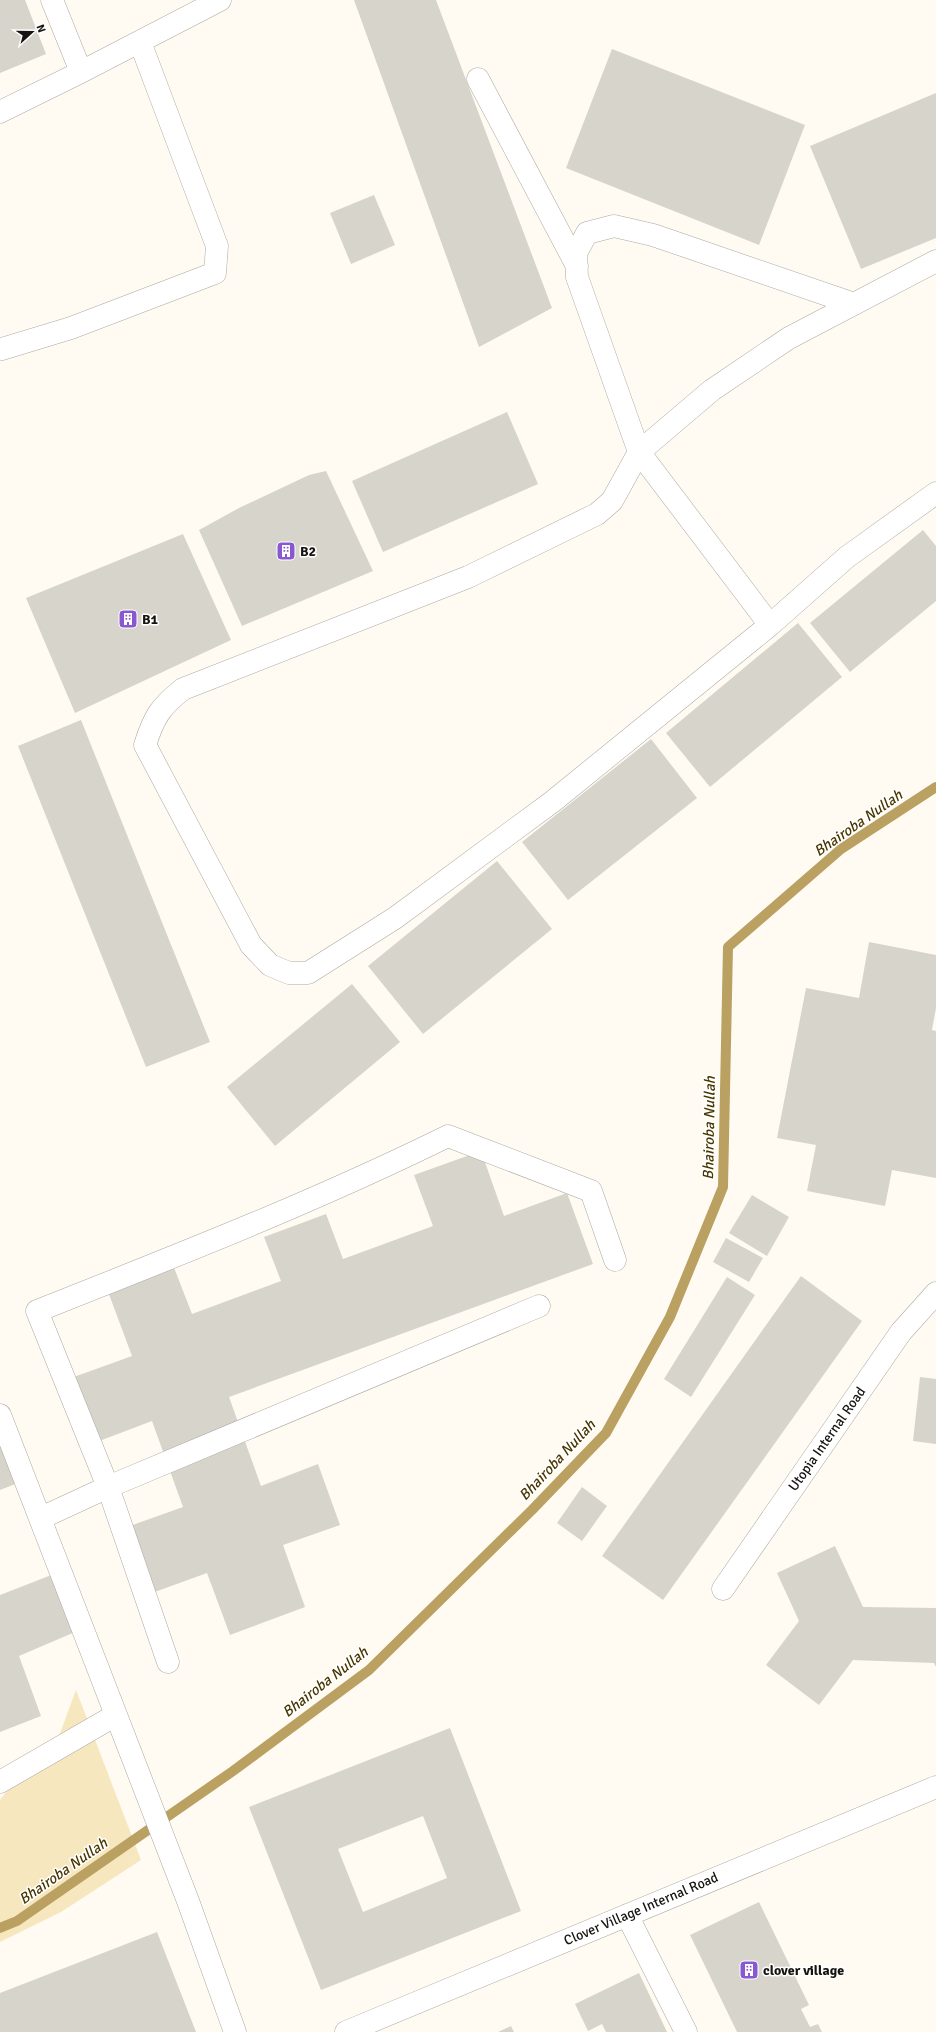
<svg xmlns="http://www.w3.org/2000/svg" width="936" height="2032" font-family="Signika,sans-serif">
<rect width="100%" height="100%" fill="#fffbf3"/>
<!-- green -->
<path fill="#f6e7bf" d="M 76,1690 L 141,1860 L 61,1912 L 0,1942 L 0,1800 L 28,1763 L 55,1747 Z"/>
<g fill="none" stroke-linecap="round" stroke-linejoin="round">
<!-- stream -->
<path stroke="#baa162" stroke-width="10" d="M 0,1928 L 17,1921 L 233,1771 L 369,1670 L 532,1510 L 606,1433 L 670,1317 L 723,1187 L 728,947 L 841,849 L 936,787"/>
</g>
<!-- building -->
<path fill="#d7d4cc" fill-rule="evenodd" d="M 0,0 L 25,0 L 46,54 L 0,73 Z
M 354,0 L 436,0 L 552,308 L 479,347 Z
M 612,49 L 805,125 L 759,245 L 566,168 Z
M 936,93 L 936,238 L 861,269 L 810,146 Z
M 374,195 L 395,245 L 351,264 L 330,213 Z
M 507,412 L 538,484 L 383,552 L 352,481 Z
M 326,471 L 373,571 L 242,626 L 199,530 L 239,508 L 309,475 Z
M 923,530 L 936,546 L 936,601 L 850,672 L 810,623 Z
M 183,534 L 231,640 L 75,713 L 26,598 Z
M 798,623 L 842,677 L 710,787 L 666,733 Z
M 81,720 L 210,1042 L 146,1067 L 18,746 Z
M 651,739 L 697,798 L 568,900 L 522,842 Z
M 497,861 L 552,929 L 423,1034 L 368,966 Z
M 869,942 L 936,955 L 936,1008 L 932,1030 L 936,1031 L 936,1178 L 892,1170 L 885,1206 L 807,1191 L 816,1145 L 777,1138 L 806,988 L 859,998 Z
M 352,984 L 400,1042 L 275,1146 L 227,1087 Z
M 481,1151 L 504,1216 L 567,1193 L 593,1264 L 229,1397 L 261,1486 L 318,1464 L 340,1525 L 283,1545 L 305,1607 L 230,1635 L 207,1573 L 152,1593 L 127,1527 L 183,1507 L 152,1421 L 94,1443 L 71,1378 L 132,1356 L 107,1289 L 173,1265 L 192,1314 L 281,1281 L 264,1237 L 326,1214 L 343,1259 L 433,1226 L 414,1175 Z
M 752,1195 L 789,1217 L 767,1256 L 729,1233 Z
M 726,1238 L 763,1258 L 749,1282 L 713,1262 Z
M 801,1276 L 862,1321 L 663,1600 L 602,1556 Z
M 727,1277 L 755,1295 L 691,1397 L 664,1379 Z
M 920,1377 L 936,1379 L 936,1444 L 913,1441 Z
M 0,1432 L 18,1483 L 0,1490 Z
M 582,1487 L 607,1506 L 582,1541 L 557,1523 Z
M 835,1546 L 863,1607 L 936,1608 L 936,1667 L 934,1663 L 853,1660 L 819,1705 L 766,1665 L 799,1621 L 777,1573 Z
M 54,1574 L 75,1632 L 19,1656 L 41,1716 L 0,1732 L 0,1595 Z
M 450,1728 L 521,1911 L 321,1990 L 249,1807 ZM 423,1816 L 447,1878 L 363,1912 L 338,1849 Z
M 759,1902 L 809,2005 L 801,2009 L 810,2027 L 818,2024 L 822,2032 L 737,2032 L 690,1935 Z
M 157,1932 L 196,2032 L 0,2032 L 0,1993 Z
M 639,1973 L 667,2032 L 606,2032 L 602,2024 L 588,2031 L 575,2004 Z
M 511,2026 L 514,2032 L 498,2032 Z"/>
<g fill="none" stroke-linecap="round" stroke-linejoin="round">
<defs>
<path id="minor" d="M 52,0 L 81,72
M 478,79 L 577,266
M 0,112 L 81,72 L 220,0
M 936,261 L 789,338 L 712,390 L 639,452 L 612,501 L 597,514 L 468,577 L 183,689 C 160,707 154,717 145,745 L 251,945 L 270,965 L 289,973 L 308,973 L 395,918 L 552,802 L 770,625 L 847,557 L 936,493
M 2,349 L 71,328 L 215,273 L 217,246 L 140,42
M 770,625 L 639,452 L 577,277 L 576,253 L 587,233 L 614,226 L 653,235 L 854,304
M 0,1415 L 188,1901 L 235,2032
M 41,1518 L 108,1487 L 37,1311 C 176,1256 314,1202 448,1136 L 591,1191 L 615,1260
M 723,1589 L 901,1332 L 936,1293
M 168,1662 L 108,1487 L 539,1306
M 0,1782 L 116,1715
M 627,1915 L 686,2032
M 346,2032 L 936,1787"/>
</defs>
<!-- minor casing -->
<use href="#minor" stroke="#aca9a1" stroke-width="23"/>
<!-- minor -->
<use href="#minor" stroke="#fff" stroke-width="22"/>
</g>
<!-- icons -->
<defs>
<symbol id="building-square" viewBox="-11 -11 22 22"><rect x="-9" y="-9" width="18" height="18" rx="4" fill="#8858d1" stroke="#fff"/><path d="M-4-6H4V6H1V3H-1V6H-4ZM-2.5-4.3h1.7v1.8h-1.7ZM.8-4.3h1.7v1.8H.8ZM-2.5-1h1.7V.8h-1.7ZM.8-1h1.7V.8H.8Z" fill="#fff"/></symbol>
</defs>
<g fill-rule="evenodd">
<use href="#building-square" x="275" y="540" width="22" height="22"/>
<use href="#building-square" x="117" y="608" width="22" height="22"/>
<use href="#building-square" x="738" y="1959" width="22" height="22"/>
</g>
<g text-anchor="middle" dominant-baseline="central" stroke-width="3" stroke-linejoin="round" paint-order="stroke">
<!-- poi labels -->
<g font-size="14" font-weight="bold" fill="#151411" stroke="#fff" text-anchor="start">
<text x="300" y="551">B2</text>
<text x="142" y="619">B1</text>
<text x="763" y="1970">clover village</text>
</g>
<!-- street labels -->
<g font-size="14" fill="#151411" stroke="#fff">
<text transform="translate(827 1439) rotate(-55)">Utopia Internal Road</text>
<text transform="translate(641 1909) rotate(-23)">Clover Village Internal Road</text>
</g>
<!-- water labels -->
<g font-size="15" font-style="italic" fill="#493701" stroke="#fff">
<text transform="translate(858 823) rotate(-35)">Bhairoba Nullah</text>
<text transform="translate(709 1128) rotate(-89)">Bhairoba Nullah</text>
<text transform="translate(557 1460) rotate(-47)">Bhairoba Nullah</text>
<text transform="translate(325 1682) rotate(-38)">Bhairoba Nullah</text>
<text transform="translate(63 1871) rotate(-35)">Bhairoba Nullah</text>
</g>
</g>
<!-- north arrow -->
<g transform="translate(32 32) rotate(69)" stroke="#ffffff" stroke-width="3" paint-order="stroke">
<path d="M0-3L7 15L0 10L-7 15Z" fill="#151411"/>
<text y="-6" font-size="11" font-weight="bold" text-anchor="middle" fill="#151411">N</text>
</g>
</svg>
